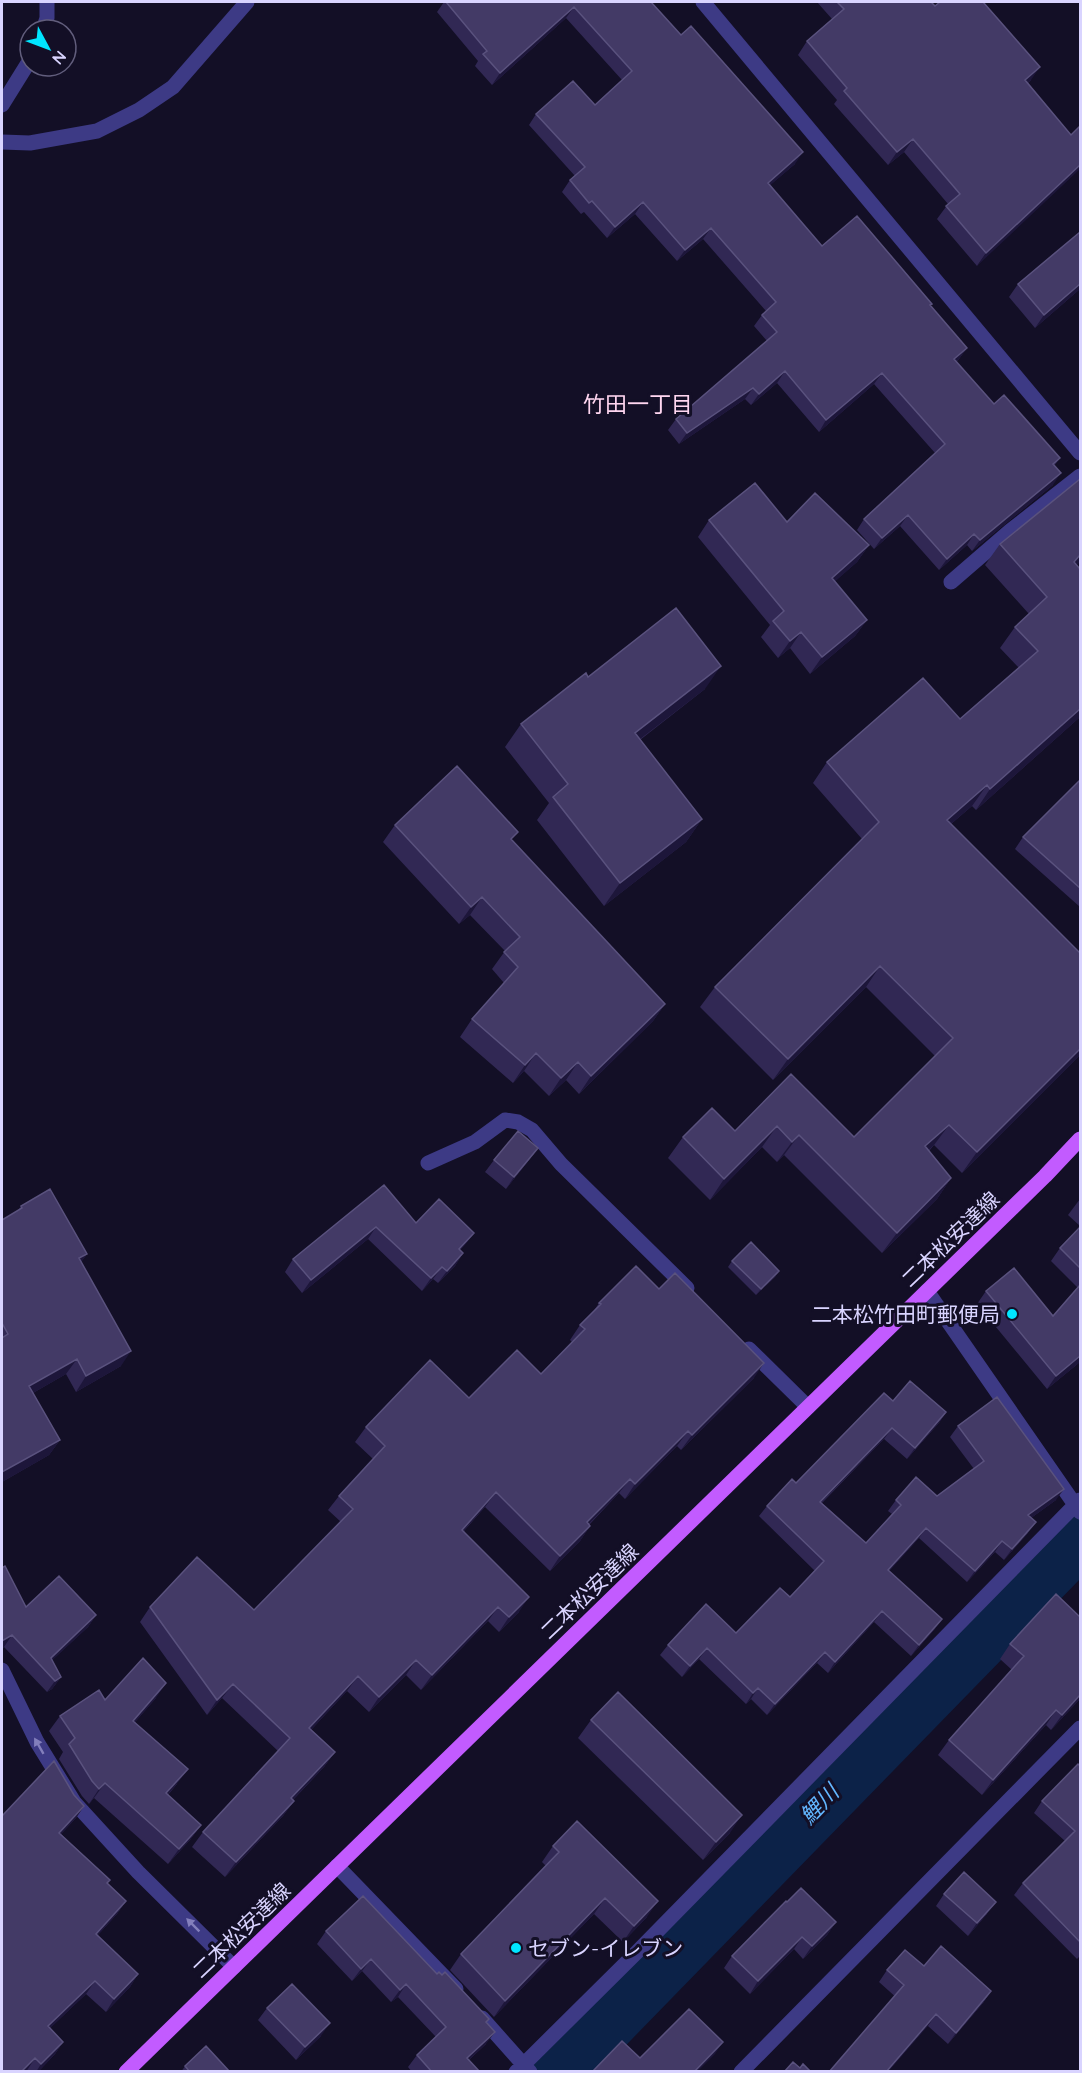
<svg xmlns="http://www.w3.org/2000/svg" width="1082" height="2073" font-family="Quicksand,'Noto Sans JP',sans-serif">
<rect width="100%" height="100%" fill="#130f26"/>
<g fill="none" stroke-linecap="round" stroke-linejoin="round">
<!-- river -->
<path stroke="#0c2248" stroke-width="60" d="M 558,2072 L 1080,1536"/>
<!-- minor -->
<path stroke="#3d3a85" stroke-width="15" d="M 703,2 L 1080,453
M 43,30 L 47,18 L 47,2
M 2,105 L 30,60
M 2,142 L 30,143 L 97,131 L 139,110 L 173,87 L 247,2
M 951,582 L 1010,531 L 1080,476
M 428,1163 L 475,1142 L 505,1120 L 518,1122 L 532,1130 L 561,1164 L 687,1288
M 927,1291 L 1080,1512
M 749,1349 L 808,1407
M 2,1670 L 37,1742 L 74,1802 L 138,1872 L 234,1967
M 337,1866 L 456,1989
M 482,2018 L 530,2072
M 516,2072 L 637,1952 L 1080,1500
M 741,2072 L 1080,1728"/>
<!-- major -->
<path stroke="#c25bff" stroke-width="15" d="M 126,2072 L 1045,1176 L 1080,1139"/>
</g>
<!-- wall -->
<path fill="#312854" d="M 444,2 L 651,2 L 795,164 L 770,185 L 822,246 L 930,306 L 967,348 L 959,359 L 956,362 L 994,404 L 1060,458 L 1054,466 L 1053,485 L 972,551 L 967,545 L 939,570 L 900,526 L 874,549 L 857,530 L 864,519 L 935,453 L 874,384 L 819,432 L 777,383 L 751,405 L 745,399 L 679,444 L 668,430 L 676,419 L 767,341 L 754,326 L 762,315 L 766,311 L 703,239 L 677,261 L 635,214 L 607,238 L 584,212 L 581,214 L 562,192 L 570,180 L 575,176 L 529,125 L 536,114 L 595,105 L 622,80 L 566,18 L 492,85 L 475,66 L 478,61 L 437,12 Z
M 817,2 L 931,2 L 935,6 L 1031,80 L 1028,83 L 1071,135 L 977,266 L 937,219 L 948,204 L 904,152 L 888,165 L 834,104 L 837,100 L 798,55 L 807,41 L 832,19 Z
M 1018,284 L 1080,289 L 1035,328 L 1009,297 Z
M 709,520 L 787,522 L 869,545 L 857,562 L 835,581 L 867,620 L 855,636 L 810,674 L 790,648 L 778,658 L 761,637 L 770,625 L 698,537 Z
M 1000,544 L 1077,566 L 1080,717 L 976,810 L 972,806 L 951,824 L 1080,1055 L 962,1173 L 934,1145 L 929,1151 L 951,1178 L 937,1199 L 882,1253 L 784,1155 L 777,1162 L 762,1147 L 710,1200 L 668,1158 L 683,1137 L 735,1131 L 791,1074 L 854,1137 L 935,1056 L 866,987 L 773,1080 L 700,1007 L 715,987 L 862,839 L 813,783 L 827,762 L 960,719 L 1019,668 L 1000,648 L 1015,627 L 1029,614 L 985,565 Z
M 588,677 L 705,689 L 640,740 L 702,819 L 686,842 L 604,906 L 537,820 L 549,803 L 505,747 L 521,724 Z
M 1080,780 L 1080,907 L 1015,849 L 1023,837 Z
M 395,825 L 512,840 L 665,1004 L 653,1021 L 579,1094 L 566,1080 L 549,1096 L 524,1071 L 513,1083 L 460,1037 L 472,1019 L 504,983 L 492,969 L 505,951 L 470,915 L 459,924 L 383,842 Z
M 538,1148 L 529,1160 L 506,1189 L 485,1172 L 494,1160 Z
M 384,1185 L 416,1223 L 474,1233 L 460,1250 L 463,1253 L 455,1266 L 438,1283 L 433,1279 L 422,1291 L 368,1239 L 302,1293 L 285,1272 L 293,1259 Z
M 1080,1199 L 1080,1226 L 1068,1215 Z
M 21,1206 L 87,1254 L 81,1262 L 121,1366 L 76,1392 L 66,1374 L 33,1393 L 60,1440 L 49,1455 L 2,1482 L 2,1220 L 17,1212 Z
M 1080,1227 L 1080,1362 L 1047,1389 L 977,1304 L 986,1291 L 1053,1316 L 1078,1288 L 1051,1261 L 1060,1248 Z
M 732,1261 L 779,1271 L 775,1277 L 756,1295 L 728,1267 Z
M 659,1289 L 754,1378 L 681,1450 L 677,1446 L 625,1499 L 619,1493 L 589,1525 L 590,1526 L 580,1541 L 550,1571 L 485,1507 L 464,1531 L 519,1612 L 499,1632 L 488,1621 L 421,1690 L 406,1675 L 369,1712 L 347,1691 L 311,1730 L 335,1752 L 324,1767 L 293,1800 L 294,1801 L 283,1816 L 225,1877 L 192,1847 L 203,1832 L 278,1751 L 222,1698 L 207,1715 L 140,1622 L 150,1607 L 254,1610 L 341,1522 L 328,1510 L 339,1496 L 373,1459 L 355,1442 L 366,1427 L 469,1398 L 541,1374 L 572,1342 L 570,1340 L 580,1325 L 593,1312 L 599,1303 Z
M 893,1401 L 946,1412 L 939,1423 L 907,1459 L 884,1439 L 822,1503 L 866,1543 L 892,1514 L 888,1511 L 896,1500 L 937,1496 L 974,1469 L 950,1437 L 958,1426 L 1056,1500 L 1031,1518 L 1028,1533 L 1004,1560 L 995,1552 L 967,1582 L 919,1538 L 889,1571 L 942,1619 L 934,1630 L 911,1656 L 874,1622 L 828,1673 L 817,1663 L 767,1715 L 751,1699 L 746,1704 L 699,1659 L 682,1677 L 660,1655 L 668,1645 L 736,1633 L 790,1597 L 815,1571 L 759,1516 L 767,1506 L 796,1483 Z
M 2,1568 L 26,1607 L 96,1615 L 88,1627 L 52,1660 L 61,1677 L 52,1689 L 47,1692 L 4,1647 L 2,1649 Z
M 1010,1644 L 1080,1699 L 1051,1730 L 1046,1725 L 982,1795 L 938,1755 L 949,1740 L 1012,1670 L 1000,1659 Z
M 156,1698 L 135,1722 L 177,1784 L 168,1795 L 201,1825 L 190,1840 L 168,1864 L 94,1798 L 89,1804 L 82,1796 L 59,1759 L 63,1752 L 49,1731 L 60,1716 L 105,1700 Z
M 591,1720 L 730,1833 L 703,1860 L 578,1738 Z
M 1080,1766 L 1080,1956 L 1077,1959 L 1014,1895 L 1023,1883 L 1065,1841 L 1034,1813 L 1042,1801 Z
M 74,1795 L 84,1806 L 76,1818 L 61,1834 L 110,1880 L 107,1883 L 126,1901 L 117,1914 L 97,1936 L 138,1974 L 130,1987 L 106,2012 L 86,1994 L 50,2028 L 63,2042 L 55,2054 L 38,2072 L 2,2072 L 2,1816 Z
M 553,1846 L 647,1917 L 623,1942 L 594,1914 L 494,2017 L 450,1970 L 461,1954 L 546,1866 L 542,1862 Z
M 944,1894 L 987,1914 L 968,1936 L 936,1906 Z
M 787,1902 L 836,1922 L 827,1935 L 803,1959 L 794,1949 L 750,1994 L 724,1968 L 732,1956 Z
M 326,1931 L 437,1974 L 486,2022 L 486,2044 L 469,2060 L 480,2072 L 412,2072 L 408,2067 L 417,2055 L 436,2037 L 398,1997 L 391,2002 L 362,1971 L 352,1981 L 317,1944 Z
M 924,1966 L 991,1991 L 983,2003 L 948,2044 L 879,1982 L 887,1970 Z
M 267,2008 L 321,2036 L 296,2060 L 258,2020 Z
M 185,2066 L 230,2072 L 181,2072 Z"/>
<!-- shaded-wall -->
<path fill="#1d163a" d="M 574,7 L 566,18 L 492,85 L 500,73 Z
M 1040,67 L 1031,80 L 1016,93 L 1025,80 Z
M 913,139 L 904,152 L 888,165 L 897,152 Z
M 803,152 L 795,164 L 760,194 L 768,183 Z
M 1080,165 L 1080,169 L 977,266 L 986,253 Z
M 643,202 L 635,214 L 607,238 L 615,227 Z
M 711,228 L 703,239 L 677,261 L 685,250 Z
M 1080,284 L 1080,289 L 1035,328 L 1044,315 Z
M 967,348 L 959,359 L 946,370 L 954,359 Z
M 785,371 L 777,383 L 751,405 L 759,394 Z
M 882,373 L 874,384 L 819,432 L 826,420 Z
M 753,388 L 745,399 L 679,444 L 687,433 Z
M 1061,473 L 1053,485 L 972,551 L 980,540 Z
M 908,515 L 900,526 L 874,549 L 882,538 Z
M 974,534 L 967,545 L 939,570 L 947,559 Z
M 869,545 L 857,562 L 821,594 L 832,578 Z
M 1080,555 L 1080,562 L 1059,583 L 1074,562 Z
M 867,620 L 855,636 L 810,674 L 822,657 Z
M 801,632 L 790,648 L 778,658 L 790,641 Z
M 721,666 L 705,689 L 618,756 L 635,733 Z
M 1080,709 L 1080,717 L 976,810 L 990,789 Z
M 987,785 L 972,806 L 932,840 L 947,820 Z
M 702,819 L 686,842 L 604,906 L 620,883 Z
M 482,897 L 470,915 L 459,924 L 471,907 Z
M 880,966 L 866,987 L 773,1080 L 788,1059 Z
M 665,1004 L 653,1021 L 579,1094 L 591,1076 Z
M 1080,1049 L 1080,1055 L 962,1173 L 977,1152 Z
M 536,1053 L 524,1071 L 513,1083 L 525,1065 Z
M 578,1062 L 566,1080 L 549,1096 L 561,1078 Z
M 949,1125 L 934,1145 L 911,1167 L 925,1146 Z
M 777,1126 L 762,1147 L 710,1200 L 724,1179 Z
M 799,1135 L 784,1155 L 777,1162 L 792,1142 Z
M 538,1148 L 529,1160 L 506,1189 L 514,1177 Z
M 951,1178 L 937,1199 L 882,1253 L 897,1233 Z
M 376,1227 L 368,1239 L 302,1293 L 311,1280 Z
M 474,1233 L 465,1245 L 450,1261 L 459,1249 Z
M 463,1253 L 455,1266 L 438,1283 L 447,1271 Z
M 87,1254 L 76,1269 L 79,1258 Z
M 442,1267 L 433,1279 L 422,1291 L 431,1278 Z
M 779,1271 L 775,1277 L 756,1295 L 761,1289 Z
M 131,1351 L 121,1366 L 76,1392 L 86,1376 Z
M 1080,1356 L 1080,1362 L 1047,1389 L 1056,1376 Z
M 77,1359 L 66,1374 L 19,1401 L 29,1386 Z
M 764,1363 L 754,1378 L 681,1450 L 692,1435 Z
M 946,1412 L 939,1423 L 907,1459 L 915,1448 Z
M 892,1428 L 884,1439 L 812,1512 L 820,1502 Z
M 688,1431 L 677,1446 L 625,1499 L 635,1484 Z
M 60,1440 L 49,1455 L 2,1482 L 2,1472 Z
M 630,1479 L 619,1493 L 576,1537 L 587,1522 Z
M 1064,1489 L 1056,1500 L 1020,1526 L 1028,1515 Z
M 496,1492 L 485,1507 L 452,1544 L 462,1530 Z
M 1036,1522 L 1028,1533 L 1004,1560 L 1012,1549 Z
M 590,1526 L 580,1541 L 550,1571 L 560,1556 Z
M 926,1528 L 919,1538 L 880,1581 L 888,1570 Z
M 1002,1541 L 995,1552 L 967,1582 L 975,1571 Z
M 529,1597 L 519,1612 L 499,1632 L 509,1617 Z
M 498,1607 L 488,1621 L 421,1690 L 432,1675 Z
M 882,1611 L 874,1622 L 828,1673 L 835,1662 Z
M 96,1615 L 88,1627 L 43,1669 L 51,1658 Z
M 942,1619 L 934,1630 L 911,1656 L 919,1645 Z
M 12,1635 L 4,1647 L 2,1649 L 2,1641 Z
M 707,1648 L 699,1659 L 682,1677 L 690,1666 Z
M 825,1652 L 817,1663 L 767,1715 L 775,1704 Z
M 416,1660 L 406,1675 L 369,1712 L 379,1697 Z
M 358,1676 L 347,1691 L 299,1743 L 309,1728 Z
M 61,1677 L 52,1689 L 47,1692 L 55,1681 Z
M 166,1683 L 156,1698 L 123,1736 L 133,1721 Z
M 233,1684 L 222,1698 L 207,1715 L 217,1700 Z
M 758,1688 L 751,1699 L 746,1704 L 753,1693 Z
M 1080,1695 L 1080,1699 L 1051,1730 L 1062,1715 Z
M 1056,1710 L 1046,1725 L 982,1795 L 993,1780 Z
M 335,1752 L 324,1767 L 280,1813 L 291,1798 Z
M 188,1769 L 177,1784 L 156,1808 L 166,1793 Z
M 105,1783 L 94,1798 L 89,1804 L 99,1789 Z
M 294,1801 L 283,1816 L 225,1877 L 236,1862 Z
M 84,1806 L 76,1818 L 50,1846 L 59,1833 Z
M 742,1815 L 730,1833 L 703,1860 L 716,1842 Z
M 201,1825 L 190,1840 L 168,1864 L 179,1849 Z
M 605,1898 L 594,1914 L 494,2017 L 505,2001 Z
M 126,1901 L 117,1914 L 87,1947 L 96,1934 Z
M 658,1901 L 647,1917 L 623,1942 L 634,1926 Z
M 996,1902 L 987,1914 L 968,1936 L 977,1923 Z
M 836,1922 L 827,1935 L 803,1959 L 812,1946 Z
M 802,1937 L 794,1949 L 750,1994 L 758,1981 Z
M 371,1959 L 362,1971 L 352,1981 L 361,1969 Z
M 138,1974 L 130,1987 L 106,2012 L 114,1999 Z
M 95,1981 L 86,1994 L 39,2039 L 48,2026 Z
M 406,1984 L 398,1997 L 391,2002 L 400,1990 Z
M 991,1991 L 983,2003 L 948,2044 L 956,2033 Z
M 936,2014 L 928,2026 L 888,2072 L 886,2072 Z
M 330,2023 L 321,2036 L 296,2060 L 305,2047 Z
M 495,2032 L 486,2044 L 458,2070 L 467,2058 Z
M 63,2042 L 55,2054 L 38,2072 L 36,2072 L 41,2064 Z
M 723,2042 L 715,2054 L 697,2072 L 694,2072 Z
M 35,2058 L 26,2072 L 21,2072 Z"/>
<!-- building -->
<path fill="#433a66" stroke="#5a527e" stroke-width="1.5" d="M 446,2 L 651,2 L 681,35 L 691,26 L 803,152 L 768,183 L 822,246 L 857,216 L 932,304 L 930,305 L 967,348 L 954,359 L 994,404 L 1004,395 L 1060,458 L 1053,464 L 1061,473 L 980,540 L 974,534 L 947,559 L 908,515 L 882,538 L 864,519 L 945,444 L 882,373 L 826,420 L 785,371 L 759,394 L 753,388 L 687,433 L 676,419 L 777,332 L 762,315 L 776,302 L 711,228 L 685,250 L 643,202 L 615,227 L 592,201 L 589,203 L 570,180 L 585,167 L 536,114 L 573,81 L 595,105 L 632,71 L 574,7 L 500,73 L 483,54 L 487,51 Z
M 837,2 L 931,2 L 935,6 L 940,2 L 983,2 L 1040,67 L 1025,80 L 1071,135 L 1080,126 L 1080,165 L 986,253 L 946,206 L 960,194 L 913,139 L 897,152 L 844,91 L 847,88 L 807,41 L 844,9 Z
M 1080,232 L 1080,284 L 1044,315 L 1018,284 Z
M 1080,479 L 1080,555 L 1074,562 L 1080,569 L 1080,709 L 990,789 L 987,785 L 947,820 L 1080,953 L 1080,1049 L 977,1152 L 949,1125 L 925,1146 L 951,1178 L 897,1233 L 799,1135 L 792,1142 L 777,1126 L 724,1179 L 683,1137 L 712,1108 L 735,1131 L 791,1074 L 854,1137 L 953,1038 L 880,966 L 788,1059 L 715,987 L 879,822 L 827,762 L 923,678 L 960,719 L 1038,651 L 1015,627 L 1047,597 L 1000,544 Z
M 755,483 L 787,522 L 815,493 L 869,545 L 832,578 L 867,620 L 822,657 L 801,632 L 790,641 L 773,621 L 784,611 L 709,520 Z
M 676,608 L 721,666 L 635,733 L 702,819 L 620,883 L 553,797 L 568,784 L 521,724 L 586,673 L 588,677 Z
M 457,766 L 518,832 L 511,839 L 665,1004 L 591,1076 L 578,1062 L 561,1078 L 536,1053 L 525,1065 L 472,1019 L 518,967 L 504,952 L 520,937 L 482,897 L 471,907 L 395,825 Z
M 1080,780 L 1080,888 L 1023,837 Z
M 518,1131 L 538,1148 L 514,1177 L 494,1160 Z
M 384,1185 L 416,1223 L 439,1199 L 474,1233 L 459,1249 L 463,1253 L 447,1271 L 442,1267 L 431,1278 L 376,1227 L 311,1280 L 293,1259 Z
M 50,1189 L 87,1254 L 79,1258 L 131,1351 L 86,1376 L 77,1359 L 29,1386 L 60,1440 L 2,1472 L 2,1338 L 8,1334 L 2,1323 L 2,1220 L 22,1208 L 21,1206 Z
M 1080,1227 L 1080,1268 L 1060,1248 Z
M 751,1242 L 779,1271 L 761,1289 L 732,1261 Z
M 636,1266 L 659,1289 L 675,1273 L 764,1363 L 692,1435 L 688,1431 L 635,1484 L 630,1479 L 587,1522 L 590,1526 L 560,1556 L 496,1492 L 462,1530 L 529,1597 L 509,1617 L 498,1607 L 432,1675 L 416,1660 L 379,1697 L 358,1676 L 309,1728 L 335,1752 L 291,1798 L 294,1801 L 236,1862 L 203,1832 L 290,1738 L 233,1684 L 217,1700 L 150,1607 L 197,1557 L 254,1610 L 353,1509 L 339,1496 L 385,1446 L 366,1427 L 430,1360 L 469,1398 L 517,1350 L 541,1374 L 585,1329 L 580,1325 L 601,1304 L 599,1303 Z
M 1014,1268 L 1053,1316 L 1080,1285 L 1080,1356 L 1056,1376 L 986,1291 Z
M 910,1381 L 946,1412 L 915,1448 L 892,1428 L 820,1502 L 866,1543 L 901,1505 L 896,1500 L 916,1477 L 937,1496 L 984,1461 L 958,1426 L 997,1397 L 1064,1489 L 1028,1515 L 1036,1522 L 1012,1549 L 1002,1541 L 975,1571 L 926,1528 L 888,1570 L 942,1619 L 919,1645 L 882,1611 L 835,1662 L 825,1652 L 775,1704 L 758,1688 L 753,1693 L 707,1648 L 690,1666 L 668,1645 L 706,1604 L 736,1633 L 780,1588 L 790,1597 L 824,1561 L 767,1506 L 792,1479 L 796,1483 L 884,1393 L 893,1401 Z
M 5,1566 L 26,1607 L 59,1576 L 96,1615 L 51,1658 L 61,1677 L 55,1681 L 12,1635 L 2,1641 L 2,1568 Z
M 1056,1594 L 1080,1617 L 1080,1695 L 1062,1715 L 1056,1710 L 993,1780 L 949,1740 L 1024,1656 L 1010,1644 Z
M 143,1658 L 166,1683 L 133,1721 L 188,1769 L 166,1793 L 201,1825 L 179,1849 L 105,1783 L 99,1789 L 92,1781 L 69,1744 L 75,1738 L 60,1716 L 99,1690 L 105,1700 Z
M 618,1692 L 742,1815 L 716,1842 L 591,1720 Z
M 54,1761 L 74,1795 L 84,1806 L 59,1833 L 110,1880 L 107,1883 L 126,1901 L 96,1934 L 138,1974 L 114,1999 L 95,1981 L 48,2026 L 63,2042 L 41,2064 L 35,2058 L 21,2072 L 2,2072 L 2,1816 Z
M 1078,1764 L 1080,1766 L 1080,1942 L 1023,1883 L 1075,1831 L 1042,1801 Z
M 577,1821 L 658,1901 L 634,1926 L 605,1898 L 505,2001 L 461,1954 L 559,1852 L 553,1846 Z
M 964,1872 L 996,1902 L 977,1923 L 944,1894 Z
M 801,1888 L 836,1922 L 812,1946 L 802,1937 L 758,1981 L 732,1956 L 786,1901 L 787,1902 Z
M 363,1896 L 437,1974 L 439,1972 L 442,1975 L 445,1972 L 489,2019 L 486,2022 L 495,2032 L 467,2058 L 480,2072 L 432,2072 L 417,2055 L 446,2027 L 406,1984 L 400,1990 L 371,1959 L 361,1969 L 326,1931 Z
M 941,1946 L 991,1991 L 956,2033 L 936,2014 L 886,2072 L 829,2072 L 904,1985 L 887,1970 L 905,1950 L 924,1966 Z
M 292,1984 L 330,2023 L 305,2047 L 267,2008 Z
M 689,2009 L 723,2042 L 694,2072 L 592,2072 L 622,2041 L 640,2058 Z
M 206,2046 L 230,2072 L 190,2072 L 185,2066 Z
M 793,2062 L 800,2068 L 803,2064 L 811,2072 L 784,2072 Z"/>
<!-- one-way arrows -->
<defs><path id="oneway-solid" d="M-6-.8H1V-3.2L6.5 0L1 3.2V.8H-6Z" transform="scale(1.5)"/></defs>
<g fill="#837fbc">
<use href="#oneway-solid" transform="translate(39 1746) rotate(-120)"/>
<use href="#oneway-solid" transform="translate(193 1925) rotate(-135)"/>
</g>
<!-- markers -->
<g fill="#00e5ff" stroke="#130f26" stroke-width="2">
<circle cx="1012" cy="1314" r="6"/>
<circle cx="516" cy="1948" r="6"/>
</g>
<g text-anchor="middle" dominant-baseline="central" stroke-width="6" stroke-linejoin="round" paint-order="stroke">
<!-- street labels -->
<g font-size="21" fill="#d9d4ff" stroke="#130f26">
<text transform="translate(950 1239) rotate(-44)">二本松安達線</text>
<text transform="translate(589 1591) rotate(-44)">二本松安達線</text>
<text transform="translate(241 1930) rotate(-44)">二本松安達線</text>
</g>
<!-- poi labels -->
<g font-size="21" fill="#d9d4ff" stroke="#130f26" text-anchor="end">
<text x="1000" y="1314">二本松竹田町郵便局</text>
<text x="528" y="1948" text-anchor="start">セブン-イレブン</text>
</g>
<!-- neighbourhood labels -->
<g font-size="22" fill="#ffd6f0" stroke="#130f26">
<text x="638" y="404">竹田一丁目</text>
</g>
<!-- water labels -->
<g font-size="22" font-style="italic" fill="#62b6ff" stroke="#130f26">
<text transform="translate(819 1804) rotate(-46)">鯉川</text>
</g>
</g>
<!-- border -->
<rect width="1082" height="2073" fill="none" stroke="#d9d4ff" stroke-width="6"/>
<!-- north arrow -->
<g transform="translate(48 48) rotate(131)"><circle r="28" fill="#130f26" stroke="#625e7d" stroke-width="1.5"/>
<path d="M0-4.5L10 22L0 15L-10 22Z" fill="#00e5ff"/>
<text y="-9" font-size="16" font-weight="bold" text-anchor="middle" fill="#d9d4ff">N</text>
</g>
</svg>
